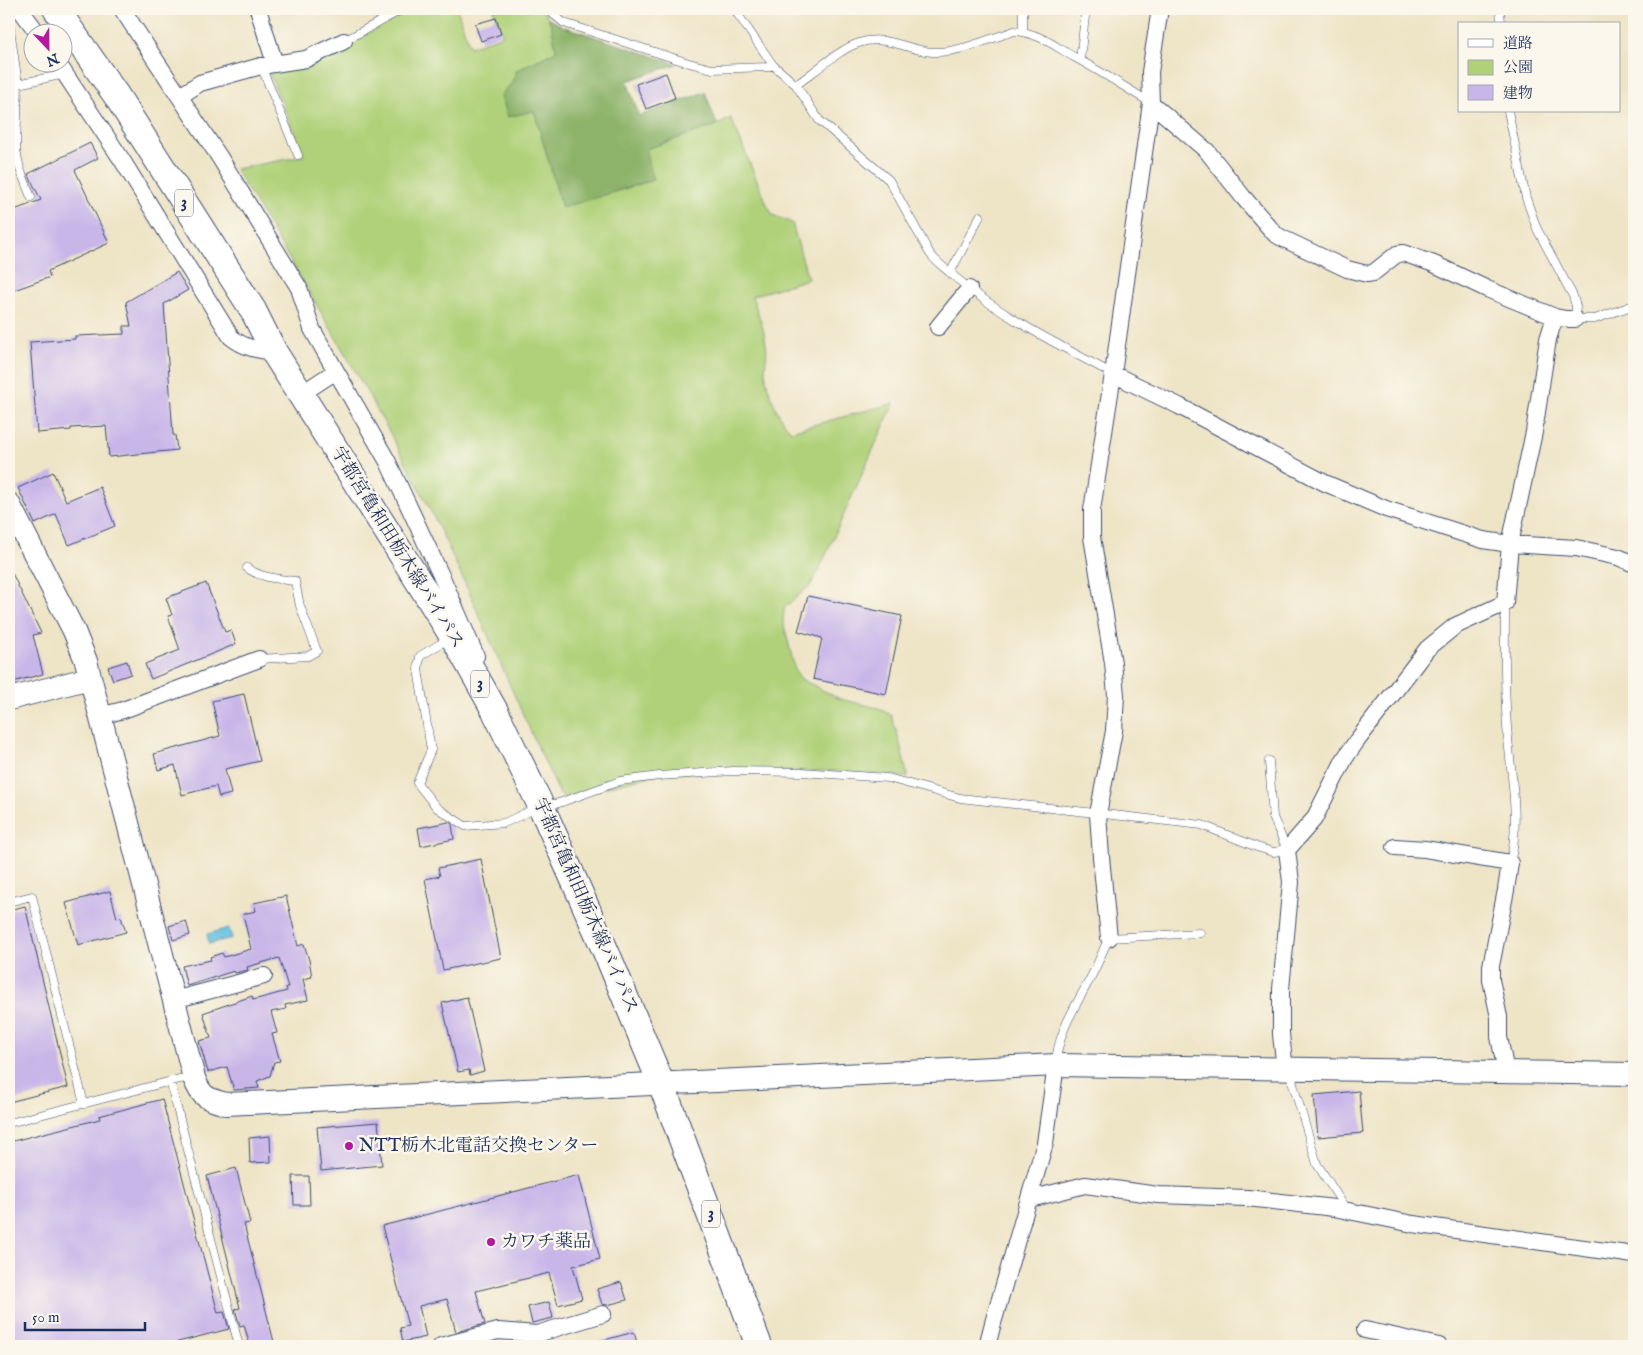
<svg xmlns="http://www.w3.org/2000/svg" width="1643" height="1355" font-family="'IM FELL English','Noto Serif JP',serif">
<rect width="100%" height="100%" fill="#fbf7ec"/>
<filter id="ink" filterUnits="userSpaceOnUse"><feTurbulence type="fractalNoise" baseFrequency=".02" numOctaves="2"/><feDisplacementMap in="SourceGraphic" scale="10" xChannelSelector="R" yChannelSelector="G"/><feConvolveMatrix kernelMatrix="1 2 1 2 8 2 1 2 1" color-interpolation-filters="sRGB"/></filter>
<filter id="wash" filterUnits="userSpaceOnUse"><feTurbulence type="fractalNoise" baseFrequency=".0096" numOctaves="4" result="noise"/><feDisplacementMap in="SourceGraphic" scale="20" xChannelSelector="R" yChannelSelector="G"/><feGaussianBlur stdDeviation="1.12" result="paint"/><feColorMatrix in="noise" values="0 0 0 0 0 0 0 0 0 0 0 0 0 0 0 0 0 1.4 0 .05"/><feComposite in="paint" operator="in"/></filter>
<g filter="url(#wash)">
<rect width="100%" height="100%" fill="#eee4c6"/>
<!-- green -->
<path fill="#b0d179" stroke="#66806c" d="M 411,9 L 457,9 L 470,47 L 503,35 L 493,9 C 504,9 538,5 545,13 C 553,21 554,40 557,51 L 517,70 L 511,84 L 501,95 L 534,111 L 653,180 L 646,149 L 717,125 L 731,118 L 768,207 L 773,215 L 792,223 L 808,279 L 752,296 C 757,311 764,328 766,344 C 768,353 765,362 765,371 C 767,390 777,417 791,431 L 894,403 L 818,572 L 810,586 L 793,600 L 784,609 L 783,621 L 795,670 L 801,679 L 840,699 L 878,708 L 891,715 L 898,736 L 908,777 L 832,771 L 661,773 L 565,798 L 560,794 C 508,688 467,578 412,474 C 357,370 296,270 235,169 L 304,156 L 269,72 L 341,49 Z"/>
<!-- forest -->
<path fill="#8cb369" stroke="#547164" d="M 548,18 L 562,26 L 677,64 L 627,81 L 639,116 L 705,92 L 717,125 L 646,149 L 653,180 L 562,208 L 534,111 L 508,117 L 501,95 L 511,84 L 517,70 L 556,51 L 552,28 Z"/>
<!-- water -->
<path fill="#62bfe0" stroke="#3e779f" d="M 229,928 L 232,938 L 209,944 L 207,934 Z"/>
<g id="blocks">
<!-- building -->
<path fill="#c9b6e9" d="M 496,18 L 501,34 L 481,41 L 475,24 Z
M 666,73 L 675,98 L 646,109 L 636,84 Z
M 90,143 L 98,158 L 75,170 L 109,243 L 48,271 L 50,277 L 9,292 L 9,212 L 41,200 L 28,174 Z
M 177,272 L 188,290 L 164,304 L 173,435 L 175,435 L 177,450 L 109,457 L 106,426 L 71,428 L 71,430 L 37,433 L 30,342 L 75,339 L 75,336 L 124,334 L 124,326 L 131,326 L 126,302 Z
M 53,472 L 66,501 L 100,487 L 115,526 L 69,545 L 56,514 L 35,524 L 18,488 Z
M 9,567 L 41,633 L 33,635 L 43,674 L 9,683 Z
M 206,583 L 225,632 L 231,630 L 236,644 L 151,679 L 145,664 L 180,650 L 168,616 L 172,615 L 166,598 Z
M 808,596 L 902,616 L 886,694 L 813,679 L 822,638 L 798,631 Z
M 127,661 L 131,674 L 113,680 L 108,667 Z
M 244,694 L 260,761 L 225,769 L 231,794 L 219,797 L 216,786 L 182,795 L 175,765 L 158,770 L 154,754 L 220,736 L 212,701 Z
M 449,822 L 452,824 L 454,839 L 421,846 L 418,828 Z
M 481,859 L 501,958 L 443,970 L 425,879 L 440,876 L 438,868 Z
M 110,891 L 117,918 L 121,917 L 126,932 L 78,945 L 66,903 Z
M 286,896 L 298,946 L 304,944 L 309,960 L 312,977 L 303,979 L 308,1000 L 285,1005 L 286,1009 L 271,1012 L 277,1033 L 272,1034 L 280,1061 L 274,1062 L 270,1076 L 257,1081 L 259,1088 L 234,1090 L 227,1067 L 208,1072 L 199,1041 L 211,1038 L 203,1013 L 252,996 L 253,1000 L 287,991 L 286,987 L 288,987 L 279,958 L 247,967 L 248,970 L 235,973 L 234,971 L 187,986 L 182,966 L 211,960 L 210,957 L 222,953 L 224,957 L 251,949 L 243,914 L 256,911 L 254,903 Z
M 25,906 L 68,1087 L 9,1102 L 9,910 Z
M 186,921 L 190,935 L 173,940 L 169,926 Z
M 467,997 L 484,1071 L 470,1075 L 469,1070 L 458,1072 L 442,1003 Z
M 1359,1091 L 1363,1133 L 1318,1137 L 1314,1095 Z
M 162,1099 L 218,1313 L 224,1312 L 229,1329 L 162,1346 L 9,1346 L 9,1142 L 100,1119 L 99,1116 Z
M 378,1122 L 382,1165 L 321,1171 L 317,1127 Z
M 270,1136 L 271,1162 L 250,1163 L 249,1138 Z
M 236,1168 L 250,1223 L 244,1224 L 275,1346 L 250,1346 L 244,1325 L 240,1326 L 235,1309 L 240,1308 L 207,1176 Z
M 579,1175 L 600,1259 L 573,1266 L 582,1299 L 558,1305 L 549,1273 L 476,1291 L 485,1324 L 456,1332 L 447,1299 L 419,1306 L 426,1337 L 403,1342 L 400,1328 L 408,1326 L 382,1226 Z
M 293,1176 L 309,1176 L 310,1205 L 294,1205 Z
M 621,1282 L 627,1300 L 607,1305 L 602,1304 L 597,1289 Z
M 549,1302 L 553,1318 L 532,1323 L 528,1307 Z
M 634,1332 L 638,1346 L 598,1346 L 597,1342 Z"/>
</g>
</g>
<g filter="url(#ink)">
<use href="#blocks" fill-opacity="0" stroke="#3b4a6e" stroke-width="1"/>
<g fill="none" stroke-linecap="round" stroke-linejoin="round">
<defs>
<path id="lane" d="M 547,9 L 564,23 L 689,63 L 712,69 L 768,67 L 773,65
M 734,9 L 773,65 L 796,85 L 819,120 L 889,180 L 930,254 C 937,263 946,269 955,277 C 1003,318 1058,344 1113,374
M 1023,9 L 1023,32
M 1500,9 L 1501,24
M 9,22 L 18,84 L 16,150 L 20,169 L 31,197
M 344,41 L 403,9
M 1080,60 L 1085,16
M 261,66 L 298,155
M 18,84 L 65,74
M 796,85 C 812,74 841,48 859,43 C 885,34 907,50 933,52 C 958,53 990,39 1014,31 C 1037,32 1055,46 1074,57 C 1100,71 1125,87 1151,103
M 1508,111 L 1526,198 L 1537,229 L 1573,296 L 1576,306 L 1575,319 L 1595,319 L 1634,305
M 950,273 L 980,216
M 247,568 C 261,578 278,579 295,581 L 300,606 L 317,651 L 308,656 L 259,659
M 1505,603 C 1505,644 1504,685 1507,726 C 1510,771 1521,820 1510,863
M 450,638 L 420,656 L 418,669 L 431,750 L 417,783 L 437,808 L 465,826 L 504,823 L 541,806 L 559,803 L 620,781 L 659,776 L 733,771 L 801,772 L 888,778 L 960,798 L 1202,825 L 1257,847 L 1273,852 L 1287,850 L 1273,817 L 1269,761
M 9,902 L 32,896 L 84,1104
M 1056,1063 C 1058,1030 1078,1003 1093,973 C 1099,962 1103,949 1109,938 L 1200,933
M 1292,1070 L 1293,1084 L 1317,1164 L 1346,1209
M 170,1081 L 239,1346
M 9,1123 L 179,1079 L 192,1078"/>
<path id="street" d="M 20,9 L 37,32
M 122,9 L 220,158 L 299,288 L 312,329 L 388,462 L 444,582 L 476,656
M 258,9 L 275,64
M 57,62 L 122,160 L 231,337 C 244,348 258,350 274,352
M 180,96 L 200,83 L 261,66 L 306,59 L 344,41
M 1151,103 L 1207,151 L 1243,197 L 1275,234 L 1282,238 L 1347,269 L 1367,274 L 1373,273 L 1397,254 L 1403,253 L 1434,264 L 1487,289 L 1555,317 L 1566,319 L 1575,319
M 938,327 L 969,289
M 1113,374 L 1179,406 L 1325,483 L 1386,509 L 1483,540 L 1510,544 L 1576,548 L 1618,557 L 1634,564
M 301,394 L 336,371
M 100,716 L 123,710 L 259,659
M 1395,847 L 1425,849 L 1510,863 L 1506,890 L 1491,966 L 1491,980 L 1499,1017 L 1499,1037 L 1506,1072
M 1109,938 L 1101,857 L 1098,814 L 1114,731 L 1116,695 L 1113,663 L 1092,537 L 1092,510 L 1113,374 L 1151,103 L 1150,72 L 1160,9
M 174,1000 L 264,976
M 1285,1070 L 1281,1034 L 1281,989 L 1291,882 L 1287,850 L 1314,819 L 1345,758 L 1356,742 L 1427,649 L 1455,626 L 1505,603 L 1510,544 L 1534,432 L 1548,339 L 1555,317
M 1030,1199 L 1085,1185 L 1158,1195 L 1247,1198 L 1334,1208 L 1413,1224 L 1634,1255
M 1365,1330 L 1439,1346
M 441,1346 L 498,1331 L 537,1334 L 603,1314
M 987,1346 L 993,1323 L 1045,1143 L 1056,1065"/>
<path id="secondary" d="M 9,504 L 74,631 L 86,661 L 194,1078 C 201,1097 207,1099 226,1104 L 1056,1065 L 1634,1074
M 9,699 L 90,678"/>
<path id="primary" d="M 56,9 L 116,95 L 253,310 L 274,352 L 419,582 L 458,645 L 495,711 L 541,806 L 610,961 L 661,1083 L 759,1346"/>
</defs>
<!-- lane casing -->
<use href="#lane" stroke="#3b4a6e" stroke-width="9"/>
<!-- street casing -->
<use href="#street" stroke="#3b4a6e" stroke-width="18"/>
<!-- secondary casing -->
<use href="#secondary" stroke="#3b4a6e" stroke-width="24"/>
<!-- primary casing -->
<use href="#primary" stroke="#3b4a6e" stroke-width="28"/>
<!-- lane -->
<use href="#lane" stroke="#fff" stroke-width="8"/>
<!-- street -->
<use href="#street" stroke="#fff" stroke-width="16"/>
<!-- secondary -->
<use href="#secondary" stroke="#fff" stroke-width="22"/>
<!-- primary -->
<use href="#primary" stroke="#fff" stroke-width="26"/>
</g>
</g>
<!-- markers -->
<g fill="#b5179e" stroke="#fbf7ec" stroke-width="2">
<circle cx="349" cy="1146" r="5"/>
<circle cx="491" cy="1242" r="5"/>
</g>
<g text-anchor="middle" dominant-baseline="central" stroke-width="5" stroke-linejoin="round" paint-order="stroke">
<!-- shield labels -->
<g fill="#fbf7ec" stroke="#5e6b89" stroke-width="1">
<rect x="175" y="189.5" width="18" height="27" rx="4"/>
<rect x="471" y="670.5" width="18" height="27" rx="4"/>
<rect x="702" y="1200.5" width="18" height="27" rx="4"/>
</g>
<g font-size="16" font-weight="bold" fill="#1b2f5e">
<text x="184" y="203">3</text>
<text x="480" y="684">3</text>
<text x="711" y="1214">3</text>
</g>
<!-- street labels -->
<g font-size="18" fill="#1b2f5e" stroke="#fbf7ec">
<text transform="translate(397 548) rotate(58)">宇都宮亀和田栃木線バイパス</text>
<text transform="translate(585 906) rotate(66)">宇都宮亀和田栃木線バイパス</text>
</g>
<!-- poi labels -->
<g font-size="18" fill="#1b2f5e" stroke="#fbf7ec" text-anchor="start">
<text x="359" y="1146">NTT栃木北電話交換センター</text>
<text x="501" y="1242">カワチ薬品</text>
</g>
</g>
<!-- margin -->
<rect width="1643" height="1355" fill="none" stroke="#fbf7ec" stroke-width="30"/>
<!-- legend -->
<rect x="1458" y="22" width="162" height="90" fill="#fbf7ec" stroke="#a1a7b3"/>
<rect x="1468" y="39" width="25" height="8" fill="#ffffff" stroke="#a1a7b3"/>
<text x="1503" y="48" font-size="15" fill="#1b2f5e">道路</text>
<rect x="1468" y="60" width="25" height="15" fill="#b0d179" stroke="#a1a7b3"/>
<text x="1503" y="72" font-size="15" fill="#1b2f5e">公園</text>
<rect x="1468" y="85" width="25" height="15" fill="#c9b6e9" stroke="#a1a7b3"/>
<text x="1503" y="98" font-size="15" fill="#1b2f5e">建物</text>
<!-- north arrow -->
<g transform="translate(48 48) rotate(158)"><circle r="24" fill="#fbf7ec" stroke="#a1a7b3"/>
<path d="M0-4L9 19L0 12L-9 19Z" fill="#b5179e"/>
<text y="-8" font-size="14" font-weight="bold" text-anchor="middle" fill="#1b2f5e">N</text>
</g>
<!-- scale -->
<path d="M25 1322v8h120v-8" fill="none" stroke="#1b2f5e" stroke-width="2.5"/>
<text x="32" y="1322" font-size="15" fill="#1b2f5e" stroke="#fbf7ec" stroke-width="4" paint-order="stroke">50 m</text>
</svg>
